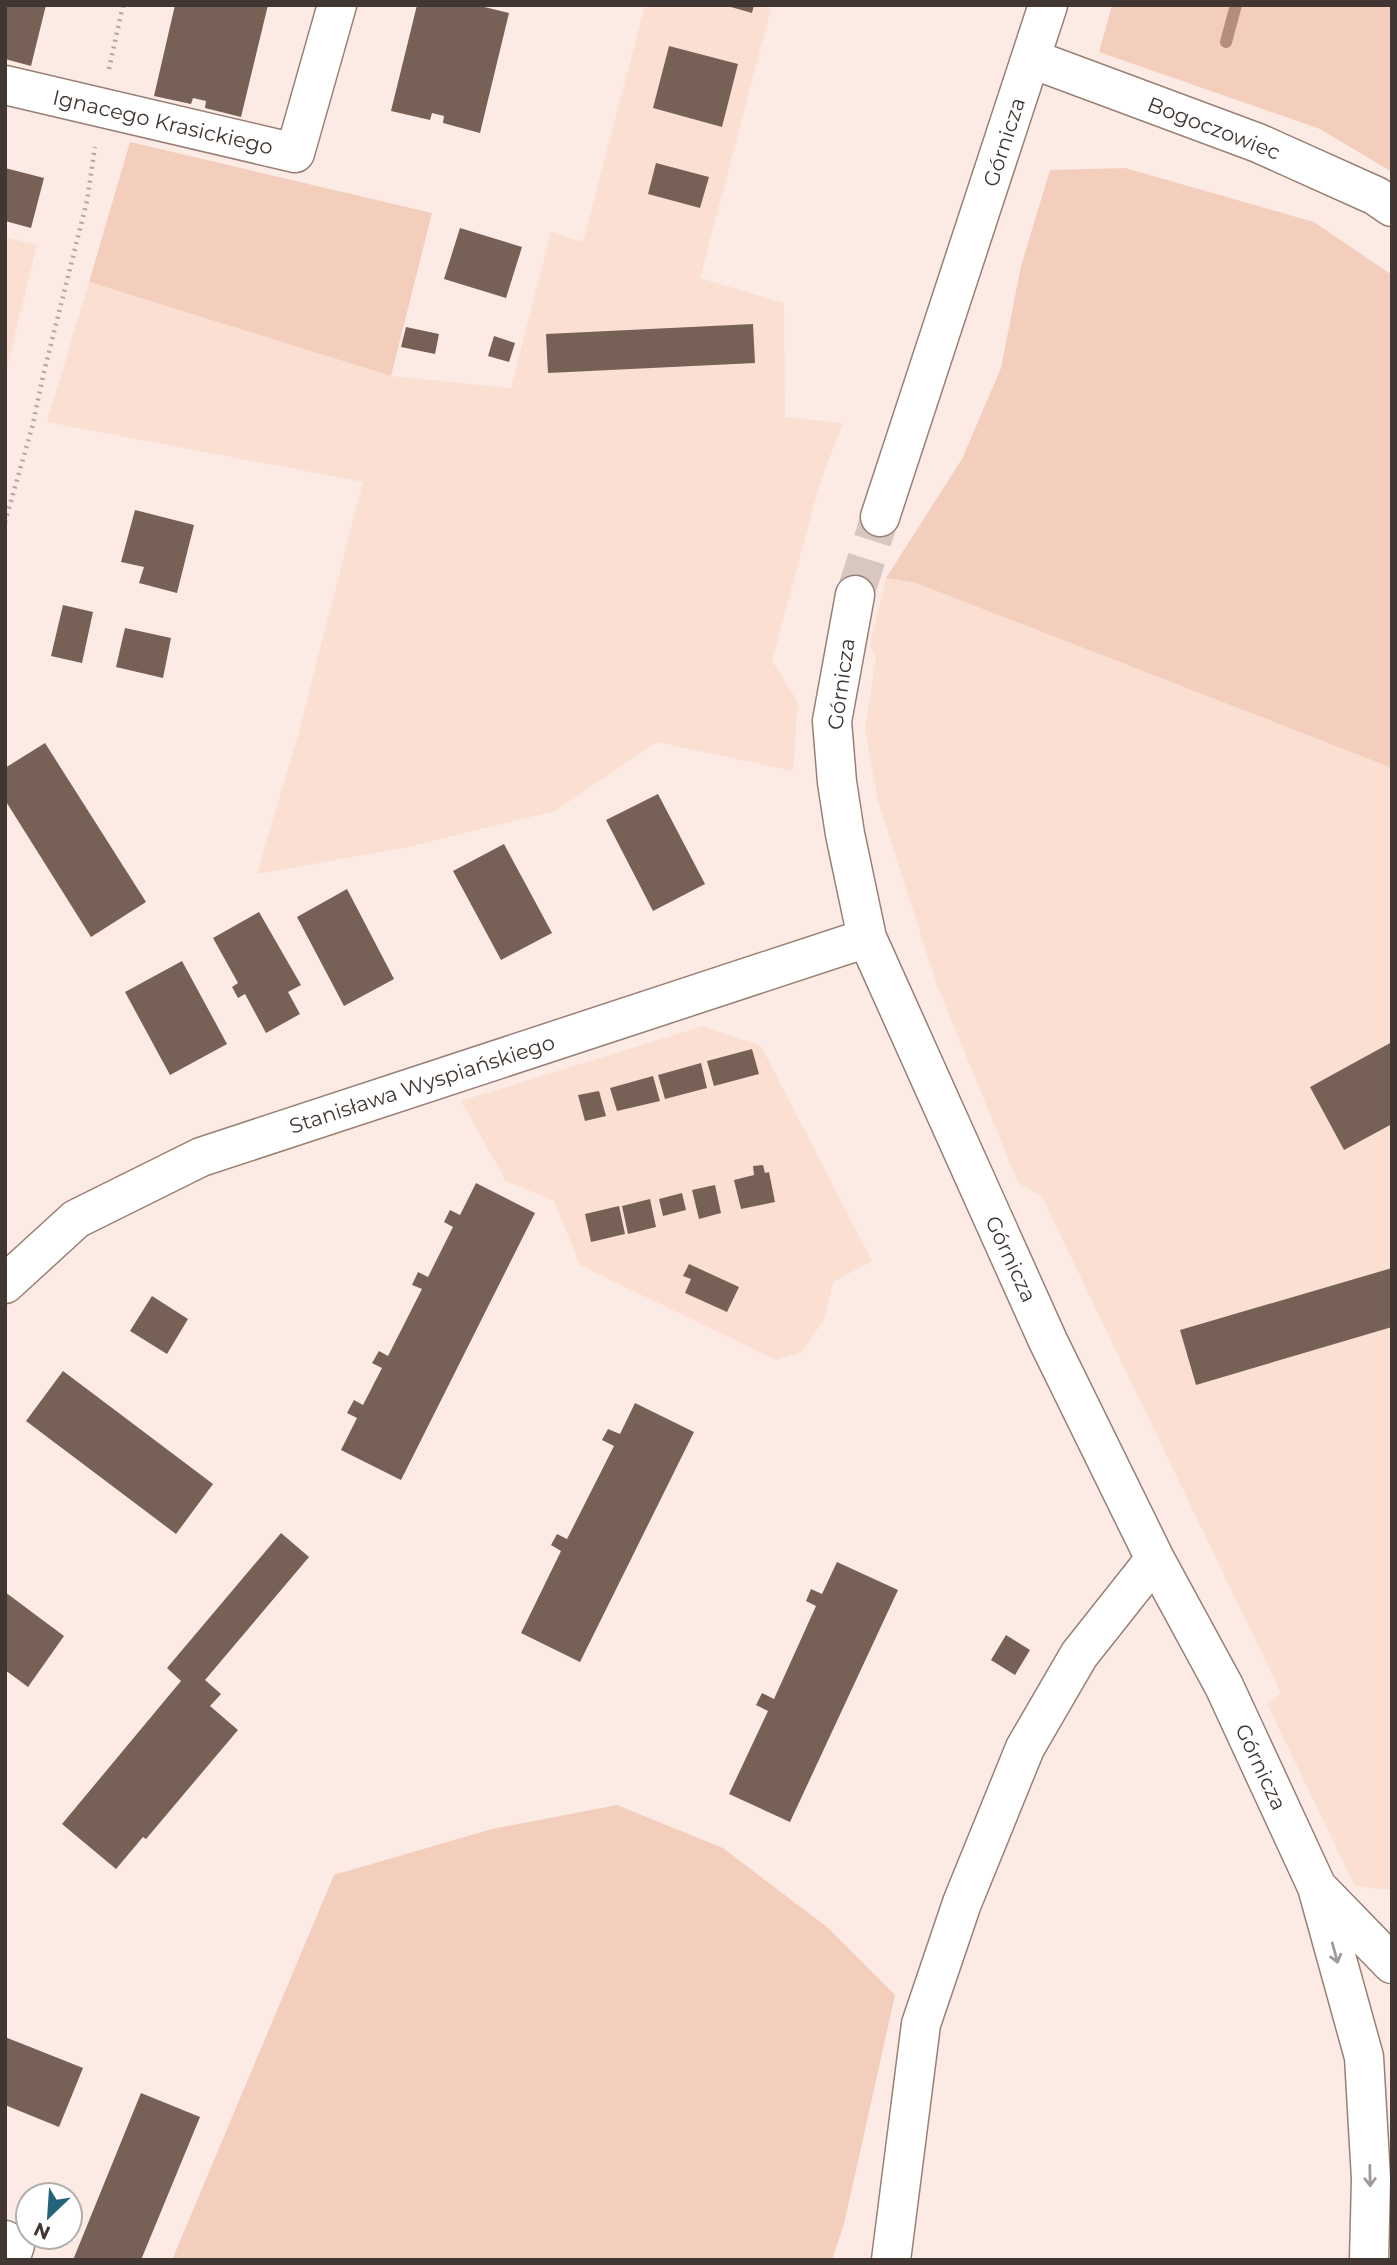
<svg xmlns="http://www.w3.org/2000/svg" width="1397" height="2265" font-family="Montserrat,sans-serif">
<rect width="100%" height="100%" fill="#fcebe4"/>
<!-- built -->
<path fill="#fbdfd3" d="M 645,5 L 772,5 L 700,278 L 784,303 L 785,417 L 843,423 L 820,483 L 772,661 L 798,702 L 793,771 L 657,742 L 555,811 L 409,847 L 257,874 L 298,735 L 363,482 L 47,422 L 89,282 L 391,376 L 511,388 L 551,232 L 583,242 Z
M 5,237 L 37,245 L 5,375 Z
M 886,578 L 916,583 L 1392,768 L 1392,1890 L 1355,1886 L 1267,1704 L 1281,1693 L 1042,1197 L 1018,1183 L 936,982 L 878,801 L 865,729 L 876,659 L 870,645 Z
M 703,1026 L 761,1046 L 872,1261 L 833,1282 L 825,1318 L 802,1352 L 776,1360 L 580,1265 L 554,1201 L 506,1181 L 461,1101 Z"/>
<!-- green -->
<path fill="#f4cebd" d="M 1112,5 L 1392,5 L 1392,172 L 1320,129 L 1099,52 Z
M 130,142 L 432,213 L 391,376 L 89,282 Z
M 1125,168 L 1314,222 L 1392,275 L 1392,768 L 916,583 L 886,578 L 962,459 L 1001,368 L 1021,266 L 1050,170 Z
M 617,1805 L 723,1848 L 827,1927 L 895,1995 L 844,2224 L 832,2260 L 172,2260 L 334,1875 L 492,1829 Z"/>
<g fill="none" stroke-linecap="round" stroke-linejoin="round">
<!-- stream -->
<path stroke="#b48d7b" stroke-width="12" d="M 1226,42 L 1236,5"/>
</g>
<!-- building -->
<path fill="#776055" d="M 5,5 L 46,5 L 31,66 L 5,59 Z
M 175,5 L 268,5 L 241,117 L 205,108 L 206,101 L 193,98 L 191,104 L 154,96 Z
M 417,5 L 476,5 L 509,13 L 480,133 L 443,123 L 444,116 L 432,113 L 430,120 L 391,111 Z
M 724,5 L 754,5 L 752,13 Z
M 669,46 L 738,64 L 722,127 L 653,108 Z
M 656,163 L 709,177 L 700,208 L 648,194 Z
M 5,168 L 44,178 L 31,228 L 5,221 Z
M 460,228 L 522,247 L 506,298 L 444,279 Z
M 753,324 L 755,363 L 548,373 L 546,334 Z
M 406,327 L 439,334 L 435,354 L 401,347 Z
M 494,336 L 515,343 L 509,362 L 488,356 Z
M 135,510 L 194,525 L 177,593 L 139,583 L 144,567 L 121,562 Z
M 63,605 L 93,612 L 82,663 L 51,656 Z
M 125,628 L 171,638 L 163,678 L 116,667 Z
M 45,743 L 146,902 L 91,937 L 5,800 L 5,768 Z
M 658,794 L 705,884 L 653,911 L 606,820 Z
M 504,844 L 552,933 L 501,960 L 453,871 Z
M 347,889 L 394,979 L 344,1006 L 297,917 Z
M 259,912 L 301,985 L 288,992 L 300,1014 L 266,1033 L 245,994 L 238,998 L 232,987 L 238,983 L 213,938 Z
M 182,961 L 227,1044 L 170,1075 L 125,992 Z
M 1392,1042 L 1392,1124 L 1344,1150 L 1310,1087 Z
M 752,1049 L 759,1074 L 714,1086 L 707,1061 Z
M 701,1063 L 707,1088 L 665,1099 L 658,1075 Z
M 653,1076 L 660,1101 L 617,1111 L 610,1088 Z
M 599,1091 L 606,1116 L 585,1121 L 578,1095 Z
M 763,1165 L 765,1173 L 769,1172 L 775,1202 L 741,1209 L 734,1180 L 754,1175 L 753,1166 Z
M 476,1183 L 535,1213 L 401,1480 L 341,1450 L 357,1418 L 347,1413 L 354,1400 L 363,1405 L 382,1368 L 372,1363 L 379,1351 L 388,1356 L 422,1289 L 412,1285 L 418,1272 L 428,1277 L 453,1227 L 444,1222 L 450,1210 L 460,1215 Z
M 715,1185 L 721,1213 L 699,1219 L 692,1190 Z
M 682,1193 L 686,1210 L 663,1216 L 659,1199 Z
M 650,1199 L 656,1227 L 628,1234 L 622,1206 Z
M 619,1206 L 625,1234 L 591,1242 L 585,1214 Z
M 689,1264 L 739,1287 L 727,1312 L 685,1293 L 691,1279 L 683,1276 Z
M 1392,1268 L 1392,1327 L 1196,1385 L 1180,1330 Z
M 152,1296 L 188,1319 L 167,1354 L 130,1331 Z
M 63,1371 L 213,1484 L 176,1534 L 26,1421 Z
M 635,1403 L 694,1432 L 580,1662 L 521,1633 L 561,1551 L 551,1545 L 557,1534 L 567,1539 L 614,1446 L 602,1440 L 608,1429 L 620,1434 Z
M 281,1533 L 309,1557 L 205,1680 L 221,1694 L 210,1706 L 238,1730 L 146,1839 L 143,1837 L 116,1869 L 62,1824 L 181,1681 L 167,1668 Z
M 837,1562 L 898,1590 L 790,1822 L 729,1794 L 768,1711 L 756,1705 L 762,1693 L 774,1699 L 816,1606 L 806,1601 L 811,1589 L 822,1594 Z
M 5,1592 L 64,1636 L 28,1687 L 5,1670 Z
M 1006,1635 L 1030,1650 L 1015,1675 L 991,1660 Z
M 5,2037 L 83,2068 L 59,2127 L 5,2105 Z
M 141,2093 L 200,2117 L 141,2260 L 73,2260 Z"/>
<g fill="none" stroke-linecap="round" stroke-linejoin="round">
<!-- minor-tunnel -->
<path stroke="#d7c7c0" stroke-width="38" stroke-dasharray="38 19" stroke-linecap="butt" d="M 855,595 L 880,517"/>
<defs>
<path id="minor" d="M 1032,59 L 1258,143 L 1376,196 L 1392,207
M 5,85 L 295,153 L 337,5
M 880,517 L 1048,5
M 855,595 L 832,721 L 837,782 L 845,834 L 867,938 L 1048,1341 L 1155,1559 L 1224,1686 L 1317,1887 L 1364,2057 L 1371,2179 L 1369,2260
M 5,1284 L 76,1219 L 201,1157 L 867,938
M 1319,1889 L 1392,1964
M 5,2240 L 15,2245 L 10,2260
M 891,2260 L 921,2024 L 962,1903 L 1025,1748 L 1079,1655 L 1155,1559"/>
</defs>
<!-- minor casing -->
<use href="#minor" stroke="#988075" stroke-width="41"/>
<!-- path -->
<path stroke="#b4a59f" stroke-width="4.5" stroke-dasharray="2 5" stroke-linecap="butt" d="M 109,69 L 123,5
M 5,522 L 33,424 L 43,376 L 87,201 L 95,147"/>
<!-- minor -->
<use href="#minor" stroke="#fff" stroke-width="38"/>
</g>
<!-- one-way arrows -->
<defs><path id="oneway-shaft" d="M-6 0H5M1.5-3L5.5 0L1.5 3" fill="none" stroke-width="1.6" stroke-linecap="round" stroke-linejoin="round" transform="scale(1.75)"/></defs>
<g stroke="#a09a98">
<use href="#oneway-shaft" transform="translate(1335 1953) rotate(75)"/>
<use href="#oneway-shaft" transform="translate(1370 2176) rotate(89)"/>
</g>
<g text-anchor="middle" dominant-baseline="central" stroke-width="7" stroke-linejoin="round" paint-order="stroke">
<!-- street labels -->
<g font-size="21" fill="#413631" stroke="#fff">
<text transform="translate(163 122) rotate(13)">Ignacego Krasickiego</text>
<text transform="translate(1214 128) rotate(21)">Bogoczowiec</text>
<text transform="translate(1004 142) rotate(-72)">Górnicza</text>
<text transform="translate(841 684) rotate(-82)">Górnicza</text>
<text transform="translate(422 1084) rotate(-18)">Stanisława Wyspiańskiego</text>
<text transform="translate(1011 1259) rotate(65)">Górnicza</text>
<text transform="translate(1261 1767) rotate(65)">Górnicza</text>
</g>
</g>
<!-- border -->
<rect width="1397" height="2265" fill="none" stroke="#413631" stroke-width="14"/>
<!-- north arrow -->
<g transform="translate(49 2216) rotate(205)"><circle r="33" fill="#ffffff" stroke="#b3afad" stroke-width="2"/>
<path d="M0-5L12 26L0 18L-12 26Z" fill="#246379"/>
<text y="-10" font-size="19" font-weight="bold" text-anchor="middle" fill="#413631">N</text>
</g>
</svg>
